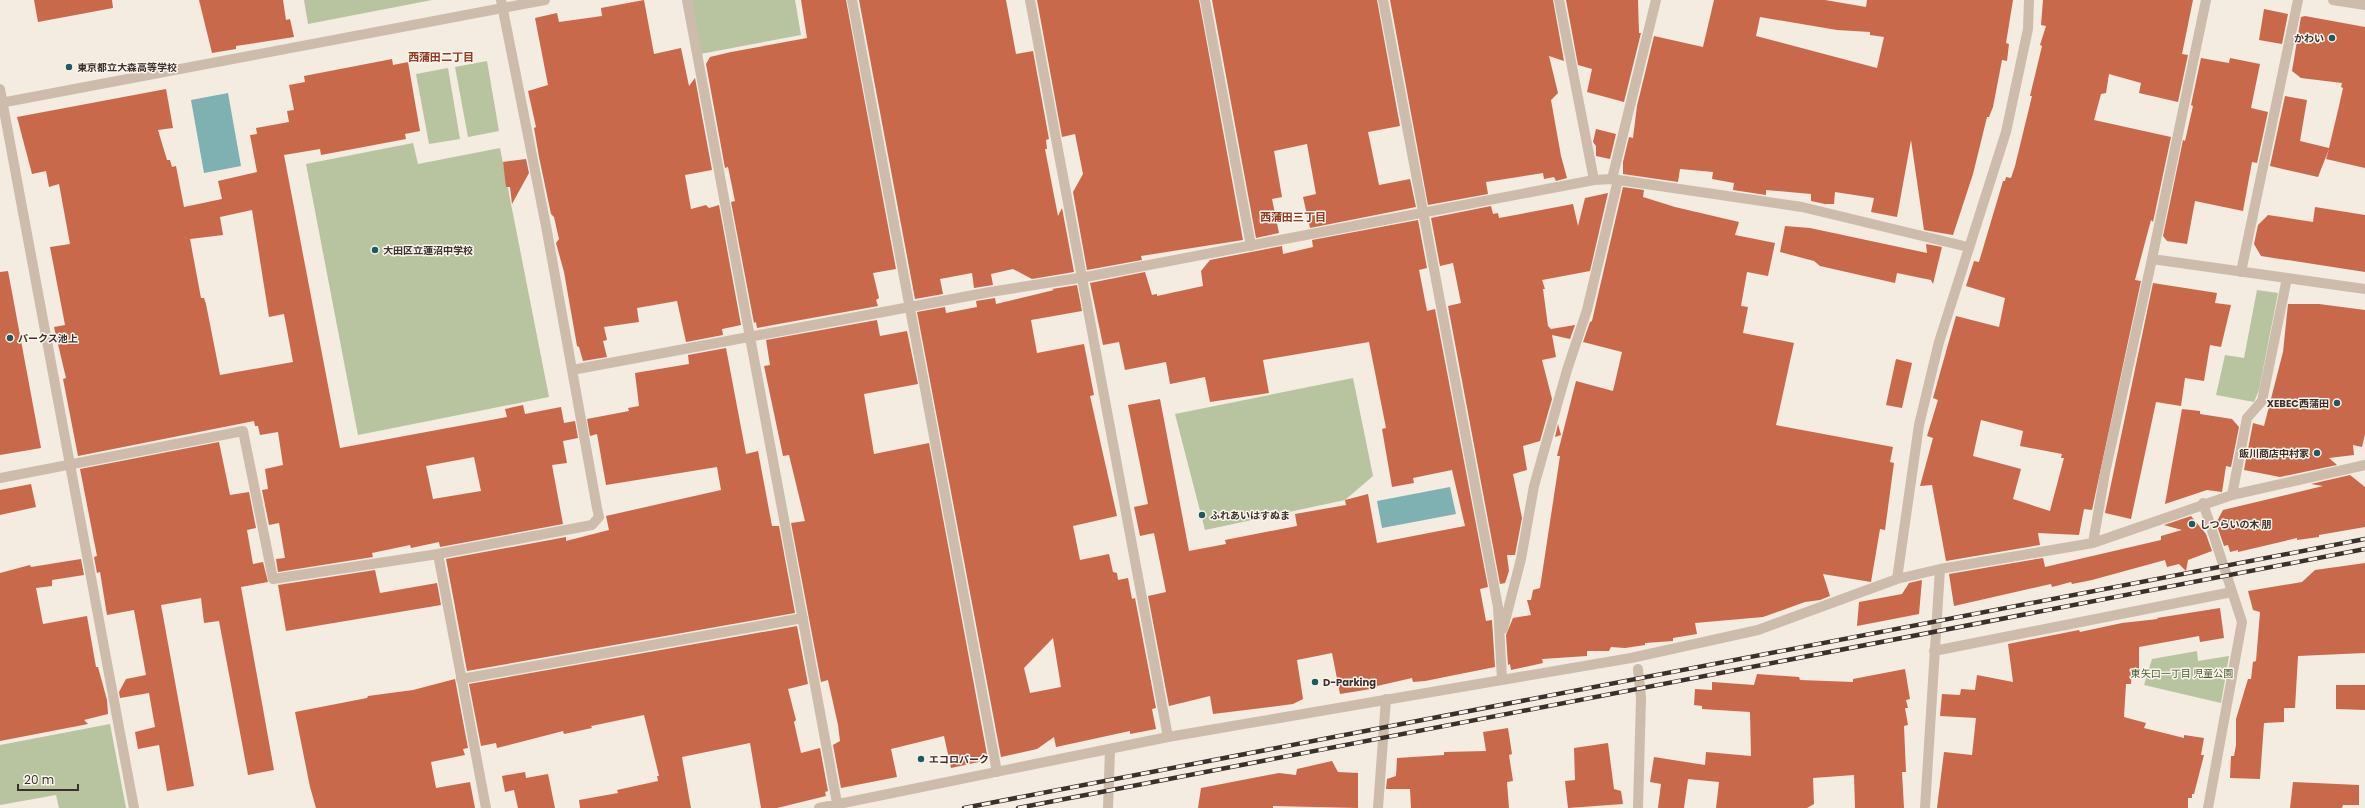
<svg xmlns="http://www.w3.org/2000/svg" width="2365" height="808" font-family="Poppins,'Noto Sans JP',sans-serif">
<rect width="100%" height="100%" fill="#f4ebe1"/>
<!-- green -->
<path fill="#b8c4a0" d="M 304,0 L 432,0 L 308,24 Z
M 690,0 L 795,0 L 801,35 L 700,54 Z
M 487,61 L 499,131 L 468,137 L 455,67 Z
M 448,68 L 460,139 L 429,144 L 416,74 Z
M 413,143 L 418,164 L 500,148 L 549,397 L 358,435 L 306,164 Z
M 2257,290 L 2278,293 L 2259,390 L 2254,402 L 2216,395 L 2225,355 L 2244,358 Z
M 1353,378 L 1373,476 L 1345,500 L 1205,530 L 1175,414 Z
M 2197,651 L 2198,661 L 2229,656 L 2221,703 L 2144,685 L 2152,659 Z
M 110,724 L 126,808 L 59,808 L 56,795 L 0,805 L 0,745 Z"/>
<!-- water -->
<path fill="#7fb0b2" d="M 228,93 L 241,166 L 204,173 L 191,100 Z
M 1450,487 L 1456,514 L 1382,528 L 1377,501 Z"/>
<!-- building -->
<path fill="#c8694b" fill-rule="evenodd" d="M 34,0 L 112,0 L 113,8 L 38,22 Z
M 199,0 L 283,0 L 286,20 L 290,19 L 294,37 L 236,46 L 236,49 L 212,53 Z
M 644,0 L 654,54 L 681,48 L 689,86 L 695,78 L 712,170 L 685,175 L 691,209 L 706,205 L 709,208 L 719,205 L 741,325 L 722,329 L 723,335 L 686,342 L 677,301 L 637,308 L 639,322 L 604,327 L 607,340 L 603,341 L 607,357 L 583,361 L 579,347 L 577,346 L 564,272 L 556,243 L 559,239 L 554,217 L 551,214 L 539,157 L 534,128 L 536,127 L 528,91 L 548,85 L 535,18 L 557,13 L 559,22 L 602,16 L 601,8 Z
M 801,0 L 846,0 L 896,269 L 873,273 L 879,298 L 876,300 L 878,306 L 757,328 L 756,322 L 754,323 L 731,202 L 735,201 L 728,167 L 725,168 L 706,64 L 710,57 L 731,52 L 807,38 Z
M 859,0 L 1006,0 L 1016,54 L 1033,51 L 1049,139 L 1046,140 L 1047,149 L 1045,149 L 1058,216 L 1062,208 L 1074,272 L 1032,279 L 1013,269 L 991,274 L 993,285 L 974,288 L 972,273 L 940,279 L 943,294 L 915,299 Z
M 1037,0 L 1199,0 L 1243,240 L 1141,256 L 1142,260 L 1087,270 L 1073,192 L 1083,174 L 1075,134 L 1062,137 Z
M 1212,0 L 1377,0 L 1400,126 L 1368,132 L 1379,185 L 1410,179 L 1416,207 L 1310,228 L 1303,197 L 1316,194 L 1307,144 L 1274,151 L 1282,197 L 1272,199 L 1279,233 L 1256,238 Z
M 1390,0 L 1553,0 L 1564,61 L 1549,56 L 1558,93 L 1551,100 L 1561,156 L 1567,178 L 1556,181 L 1554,177 L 1544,179 L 1543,173 L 1486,182 L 1488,194 L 1428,205 Z
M 1566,0 L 1638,0 L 1639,33 L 1641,33 L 1624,102 L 1587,92 L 1592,69 L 1578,65 Z
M 1714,0 L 1825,0 L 1866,7 L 1867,0 L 2013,0 L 2006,43 L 2009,44 L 2007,61 L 2002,60 L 1993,107 L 1989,117 L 1987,117 L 1973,174 L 1953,235 L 1924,230 L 1911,140 L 1897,217 L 1871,212 L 1874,198 L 1835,192 L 1834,204 L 1825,204 L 1811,201 L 1811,194 L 1766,190 L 1766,195 L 1733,190 L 1734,183 L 1712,179 L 1713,172 L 1680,169 L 1678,182 L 1623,174 L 1623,162 L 1629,137 L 1633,138 L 1637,106 L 1654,36 L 1703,47 ZM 1760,17 L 1837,30 L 1870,32 L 1870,35 L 1884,37 L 1877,68 L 1756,36 Z
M 2043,0 L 2193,0 L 2182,54 L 2188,55 L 2178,102 L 2139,93 L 2141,83 L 2109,74 L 2106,93 L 2101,94 L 2094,120 L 2171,137 L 2153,222 L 2151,220 L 2135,280 L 2141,281 L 2092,510 L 2084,509 L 2079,535 L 2038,533 L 2040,545 L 1946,561 L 1932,485 L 1920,486 L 1933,438 L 1927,436 L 1938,400 L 1933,398 L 1956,316 L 1999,327 L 2005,298 L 1966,286 L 1974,261 L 1979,262 L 2003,181 L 2005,181 L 2006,177 L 2011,178 L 2015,166 L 2032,96 L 2030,96 L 2042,46 L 2040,45 L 2046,26 L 2041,25 ZM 1981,420 L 2023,431 L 2020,446 L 2062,454 L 2061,458 L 2064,458 L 2050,511 L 2013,499 L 2021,469 L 1973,456 Z
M 2264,9 L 2288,14 L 2282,44 L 2259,40 Z
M 2305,16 L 2365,27 L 2365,168 L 2326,159 L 2329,149 L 2318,177 L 2270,166 L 2285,96 L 2307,100 L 2300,141 L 2329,148 L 2339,106 L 2343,88 L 2341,87 L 2342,83 L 2301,78 L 2292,71 L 2301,17 Z
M 2201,58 L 2229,63 L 2230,58 L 2260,64 L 2251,108 L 2268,112 L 2257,163 L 2252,162 L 2243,211 L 2195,201 L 2187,244 L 2167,241 L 2163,236 L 2183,140 L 2185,141 L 2193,106 L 2191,105 Z
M 392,59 L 393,65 L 408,62 L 420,131 L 405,134 L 406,139 L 321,155 L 320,149 L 284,155 L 340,448 L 507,417 L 505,409 L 523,405 L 525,414 L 561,407 L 564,423 L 575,421 L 578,438 L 563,441 L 567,463 L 552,465 L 563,524 L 440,547 L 439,542 L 411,548 L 410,545 L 372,553 L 373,557 L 278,572 L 276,559 L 285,558 L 279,523 L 269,525 L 262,490 L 268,489 L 265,469 L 283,465 L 278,432 L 260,435 L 258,426 L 255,426 L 254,421 L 78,456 L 63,379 L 66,378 L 54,327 L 65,325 L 50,247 L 70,244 L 59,184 L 49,187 L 46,171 L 32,174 L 17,117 L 166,89 L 173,128 L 158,130 L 167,160 L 170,160 L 172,167 L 176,166 L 184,207 L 222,199 L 218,181 L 257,172 L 250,135 L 257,134 L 256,128 L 289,122 L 287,111 L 294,110 L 289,85 L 305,82 L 304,76 ZM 252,210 L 269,317 L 284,314 L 293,362 L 220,375 L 206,304 L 204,298 L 201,298 L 190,239 L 223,235 L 220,217 ZM 474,457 L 481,491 L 433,499 L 426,466 Z
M 1596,129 L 1616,134 L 1610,159 L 1596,156 L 1596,146 L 1593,142 Z
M 526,159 L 529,173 L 512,204 L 510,187 L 506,187 L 503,162 Z
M 1623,187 L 1644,190 L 1643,197 L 1675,207 L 1739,222 L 1735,235 L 1775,243 L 1768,276 L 1747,272 L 1741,306 L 1748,307 L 1743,333 L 1794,343 L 1776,425 L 1893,447 L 1890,462 L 1894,463 L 1885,530 L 1880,529 L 1871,582 L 1823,574 L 1830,596 L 1820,600 L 1805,602 L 1763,617 L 1695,623 L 1697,634 L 1673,638 L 1673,641 L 1645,643 L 1645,645 L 1625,648 L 1611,647 L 1609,651 L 1587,651 L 1587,656 L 1542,659 L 1543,663 L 1511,670 L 1510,664 L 1508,665 L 1506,635 L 1513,618 L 1531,615 L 1527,600 L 1531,600 L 1533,590 L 1540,588 L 1560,456 L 1557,456 L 1576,381 L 1613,391 L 1622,352 L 1583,342 L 1590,322 L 1592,321 Z
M 1608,193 L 1590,271 L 1542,280 L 1545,289 L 1543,289 L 1548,326 L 1551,329 L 1575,325 L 1570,339 L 1552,335 L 1556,357 L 1542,360 L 1552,399 L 1540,441 L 1523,446 L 1527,470 L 1513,474 L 1522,518 L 1515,555 L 1507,555 L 1509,571 L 1505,583 L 1500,584 L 1448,306 L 1461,303 L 1453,263 L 1440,266 L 1431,218 L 1491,206 L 1493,214 L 1498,213 L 1499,218 L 1573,204 L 1578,226 L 1585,198 Z
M 2315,207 L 2365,215 L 2365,272 L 2261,256 L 2254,244 L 2258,225 L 2268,215 L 2313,222 Z
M 1418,220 L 1427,268 L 1419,270 L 1427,311 L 1435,309 L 1488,587 L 1480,589 L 1486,621 L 1492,620 L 1495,667 L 1425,681 L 1413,682 L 1412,678 L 1377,686 L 1377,688 L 1340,694 L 1332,653 L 1297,660 L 1303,699 L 1293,704 L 1213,714 L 1210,696 L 1169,706 L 1148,596 L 1166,592 L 1154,533 L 1140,536 L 1134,507 L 1148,504 L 1128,405 L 1160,399 L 1189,551 L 1226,544 L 1225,540 L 1297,526 L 1295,514 L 1346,505 L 1345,500 L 1368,494 L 1377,543 L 1465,526 L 1452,470 L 1413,478 L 1414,483 L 1392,487 L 1382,429 L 1386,428 L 1369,342 L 1263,360 L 1269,393 L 1210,402 L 1205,377 L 1170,384 L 1166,362 L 1125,370 L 1119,342 L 1103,345 L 1090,283 L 1145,272 L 1152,295 L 1157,294 L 1157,296 L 1203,286 L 1201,271 L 1210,260 L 1282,246 L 1283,254 L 1313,247 L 1312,240 Z
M 1785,226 L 1810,228 L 1927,253 L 1926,244 L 1942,247 L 1933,284 L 1931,280 L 1897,273 L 1895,283 L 1820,266 L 1814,261 L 1780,252 Z
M 8,271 L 41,448 L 0,455 L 0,272 Z
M 2153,283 L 2217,293 L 2215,303 L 2231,305 L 2221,347 L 2210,345 L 2204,381 L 2185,378 L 2181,406 L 2156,402 L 2131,519 L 2105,513 Z
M 1077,285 L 1082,311 L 1031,320 L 1037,353 L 1084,344 L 1094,395 L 1090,396 L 1117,516 L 1073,526 L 1080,560 L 1109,554 L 1113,572 L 1117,573 L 1118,580 L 1128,578 L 1132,599 L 1135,598 L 1156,708 L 1152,709 L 1156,729 L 1130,734 L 1130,731 L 1056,747 L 1054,737 L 1037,749 L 1001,757 L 917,312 L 945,307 L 946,313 L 977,307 L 976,301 L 995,298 L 996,304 L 1054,290 L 1052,289 ZM 1053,638 L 1061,687 L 1030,693 L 1024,668 Z
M 2288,304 L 2319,304 L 2365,310 L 2365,434 L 2362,447 L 2353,445 L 2354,455 L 2329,458 L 2337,465 L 2280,477 L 2244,470 L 2253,423 L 2264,426 L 2283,352 Z
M 877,320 L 880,336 L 907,331 L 918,384 L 864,394 L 874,454 L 929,443 L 988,760 L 951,768 L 944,736 L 891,749 L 897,777 L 841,788 L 833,745 L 840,741 L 838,725 L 828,680 L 821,682 L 791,523 L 805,521 L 789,455 L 783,456 L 764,366 L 770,365 L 766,340 Z
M 726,348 L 746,454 L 758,451 L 772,526 L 779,526 L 795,613 L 467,671 L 446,559 L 566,537 L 566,541 L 609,530 L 606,516 L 721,490 L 717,467 L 606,485 L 597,434 L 590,436 L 587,419 L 629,411 L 628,408 L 639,406 L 635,373 L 689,364 L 688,355 Z
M 1896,359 L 1912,363 L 1902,408 L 1886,405 Z
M 2182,409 L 2200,411 L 2200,414 L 2232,419 L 2239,427 L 2231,467 L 2226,466 L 2222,492 L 2207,490 L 2165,504 Z
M 1558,424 L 1561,435 L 1555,437 Z
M 219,442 L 230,495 L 249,492 L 256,528 L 247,530 L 253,564 L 263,562 L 268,582 L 241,587 L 274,770 L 248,775 L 219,621 L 204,623 L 201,598 L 161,605 L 194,786 L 167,791 L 159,745 L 138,749 L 135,732 L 155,727 L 149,693 L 120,698 L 119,692 L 126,679 L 146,675 L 134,610 L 107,615 L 100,572 L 97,573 L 94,557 L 97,556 L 80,469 Z
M 2350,475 L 2365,487 L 2365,527 L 2319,535 L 2319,537 L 2297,540 L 2297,538 L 2238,552 L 2238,550 L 2230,552 L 2228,545 L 2224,546 L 2216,523 L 2223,510 L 2323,486 L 2311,484 Z
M 31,484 L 36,507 L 0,515 L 0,490 Z
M 2191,516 L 2206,534 L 2212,551 L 2188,560 L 2186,571 L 2179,564 L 2167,567 L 2165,560 L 2092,580 L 2072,584 L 2071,582 L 2052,587 L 2051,584 L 1954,606 L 1949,574 L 2043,558 L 2045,567 L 2161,540 L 2161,536 L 2182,530 L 2164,525 Z
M 81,559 L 84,575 L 52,580 L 52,586 L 36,588 L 43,624 L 87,616 L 96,667 L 98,667 L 107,700 L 108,714 L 84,720 L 88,724 L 0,741 L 0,573 L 30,565 L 31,567 Z
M 2365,563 L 2365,653 L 2298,656 L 2295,708 L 2284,708 L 2284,722 L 2264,723 L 2260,779 L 2230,778 L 2231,756 L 2234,756 L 2236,745 L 2236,719 L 2248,679 L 2251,679 L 2253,662 L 2256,661 L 2260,612 L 2253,610 L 2248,591 L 2302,582 L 2315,570 Z
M 375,570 L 380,593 L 437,583 L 441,605 L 286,631 L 278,585 Z
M 1922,580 L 1919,614 L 1857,626 L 1859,602 L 1902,594 L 1909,583 Z
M 2220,608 L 2224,638 L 2200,642 L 2199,636 L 2139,647 L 2139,670 L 2132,670 L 2131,684 L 2126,684 L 2124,717 L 2146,723 L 2144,728 L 2184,738 L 2184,735 L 2204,738 L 2201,755 L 2204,755 L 2194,794 L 2192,794 L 2192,798 L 2188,798 L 2188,808 L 1937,808 L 1944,752 L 1972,755 L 1976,718 L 1940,716 L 1942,694 L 1960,695 L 1961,689 L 1975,690 L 1977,675 L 2013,682 L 2008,644 L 2079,630 L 2080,632 L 2122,623 L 2158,619 L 2157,618 Z
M 797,626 L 808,684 L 788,689 L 796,720 L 794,722 L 801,753 L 820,748 L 828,791 L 825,792 L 826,796 L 777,808 L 761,808 L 750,743 L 682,757 L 691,808 L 580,808 L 579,800 L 618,793 L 617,790 L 658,781 L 657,776 L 659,776 L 644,715 L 591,726 L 592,728 L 564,734 L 563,731 L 497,748 L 496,743 L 481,746 L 469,684 Z
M 1905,669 L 1910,699 L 1906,700 L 1908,708 L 1905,708 L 1908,725 L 1904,726 L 1906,772 L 1902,772 L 1904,808 L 1855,808 L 1854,775 L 1813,778 L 1814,804 L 1807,808 L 1716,808 L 1719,782 L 1688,779 L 1684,808 L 1658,808 L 1661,784 L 1650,782 L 1654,757 L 1705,765 L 1706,752 L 1751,756 L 1750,712 L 1702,709 L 1702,706 L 1694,705 L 1695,689 L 1712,690 L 1712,682 L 1754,685 L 1757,674 L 1799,677 L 1800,680 L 1853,682 L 1853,679 Z
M 455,679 L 468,748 L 463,749 L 465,755 L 431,762 L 436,788 L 470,782 L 475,808 L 316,808 L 310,787 L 295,712 L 367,698 L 368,696 L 413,690 Z
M 2336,685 L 2365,685 L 2365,710 L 2336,709 Z
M 1508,728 L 1512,754 L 1509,755 L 1513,781 L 1507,782 L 1509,808 L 1411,808 L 1410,789 L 1386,789 L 1387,779 L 1396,776 L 1397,758 L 1444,755 L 1444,752 L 1486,751 L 1483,732 Z
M 1608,743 L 1614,789 L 1621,791 L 1623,804 L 1568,808 L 1565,781 L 1575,780 L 1574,748 Z
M 1332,761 L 1338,772 L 1358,773 L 1358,808 L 1273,806 L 1273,808 L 1198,808 L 1201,788 L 1279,773 L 1296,775 L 1297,769 Z
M 525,772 L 526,778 L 548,774 L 555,808 L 518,808 L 514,790 L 505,792 L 502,776 Z
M 2293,782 L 2359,785 L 2359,805 L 2343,805 L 2342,808 L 2290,808 Z"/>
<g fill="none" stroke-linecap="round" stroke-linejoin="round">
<!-- minor -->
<path stroke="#cdbbac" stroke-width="10" d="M 687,0 L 837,803
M 852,0 L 997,772
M 1030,0 L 1168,737
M 1205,0 L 1251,246
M 1383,0 L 1498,607 L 1502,679
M 1559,0 L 1594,180
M 2333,0 L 2365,5
M 0,89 L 134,808
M 0,103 L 545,0
M 1612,179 L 1656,0
M 2152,259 L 2365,289
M 2241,272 L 2298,0
M 572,370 L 990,292 L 1091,276 L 1594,180 L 1612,179 L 1802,207 L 1968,247
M 0,478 L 243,431 L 273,579 L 438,554 L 592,525 L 599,517 L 597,508 L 546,226 L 501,0
M 2232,495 L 2247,418 L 2262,401 L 2287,278
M 2203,503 L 2242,622 L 2208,808
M 2093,543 L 2105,473 L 2152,259 L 2206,0
M 438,554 L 486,808
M 1940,569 L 2093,543 L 2232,495 L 2365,465
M 1897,579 L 1919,425 L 1939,342 L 2006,132 L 2028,29 L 2029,0
M 1503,629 L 1521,559 L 1534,486 L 1567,370 L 1587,310 L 1618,180
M 1934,651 L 2232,592
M 1638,669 L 1641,698
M 461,679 L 803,618
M 819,808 L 1168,737 L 1631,658 L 1758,630 L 1897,579 L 1940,569 L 1925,808"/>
<!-- tertiary -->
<path stroke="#cdbbac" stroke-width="10" d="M 1108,808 L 1110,750
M 1378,808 L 1386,699
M 1638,808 L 1641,698"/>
<defs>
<path id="rail" d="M 964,808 L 2365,539
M 1018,808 L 2365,549"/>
</defs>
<!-- rail casing -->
<use href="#rail" stroke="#3b302b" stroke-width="4.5"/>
<!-- rail -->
<use href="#rail" stroke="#fbf5ee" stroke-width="3" stroke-dasharray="9" stroke-linecap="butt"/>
</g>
<!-- markers -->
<g fill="#1f5a5e" stroke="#fbf5ee" stroke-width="1.5">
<circle cx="2332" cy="38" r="4"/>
<circle cx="69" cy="67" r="4"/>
<circle cx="375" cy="250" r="4"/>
<circle cx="10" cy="338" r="4"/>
<circle cx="2337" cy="403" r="4"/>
<circle cx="2317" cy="453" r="4"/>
<circle cx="1202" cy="515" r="4"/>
<circle cx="2192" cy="524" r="4"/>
<circle cx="1315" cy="682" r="4"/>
<circle cx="921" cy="759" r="4"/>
</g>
<g text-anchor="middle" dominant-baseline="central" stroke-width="3" stroke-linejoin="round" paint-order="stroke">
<!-- poi labels -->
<g font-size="10" font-weight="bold" fill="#3b302b" stroke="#fbf5ee" text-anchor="start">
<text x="2324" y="38" text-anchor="end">かわい</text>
<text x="77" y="67">東京都立大森高等学校</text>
<text x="383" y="250">大田区立蓮沼中学校</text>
<text x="18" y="338">パークス池上</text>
<text x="2329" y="403" text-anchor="end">XEBEC西蒲田</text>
<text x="2309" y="453" text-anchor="end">飯川商店中村家</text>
<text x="1210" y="515">ふれあいはすぬま</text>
<text x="2200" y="524">しつらいの木 朋</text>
<text x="1323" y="682">D-Parking</text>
<text x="929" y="759">エコロパーク</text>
</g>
<!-- park labels -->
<g font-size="10" fill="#4a5a2e" stroke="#fbf5ee">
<text x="2182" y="673">東矢口一丁目 児童公園</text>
</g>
<!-- neighbourhood labels -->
<g font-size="11" font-weight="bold" fill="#8c3b22" stroke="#fbf5ee">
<text x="441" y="57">西蒲田二丁目</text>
<text x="1293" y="217">西蒲田三丁目</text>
</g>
</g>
<!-- scale -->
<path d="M18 784v6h60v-6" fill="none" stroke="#3b302b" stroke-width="2"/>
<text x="24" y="784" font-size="12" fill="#3b302b" stroke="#fbf5ee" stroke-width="3" paint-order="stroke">20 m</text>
</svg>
